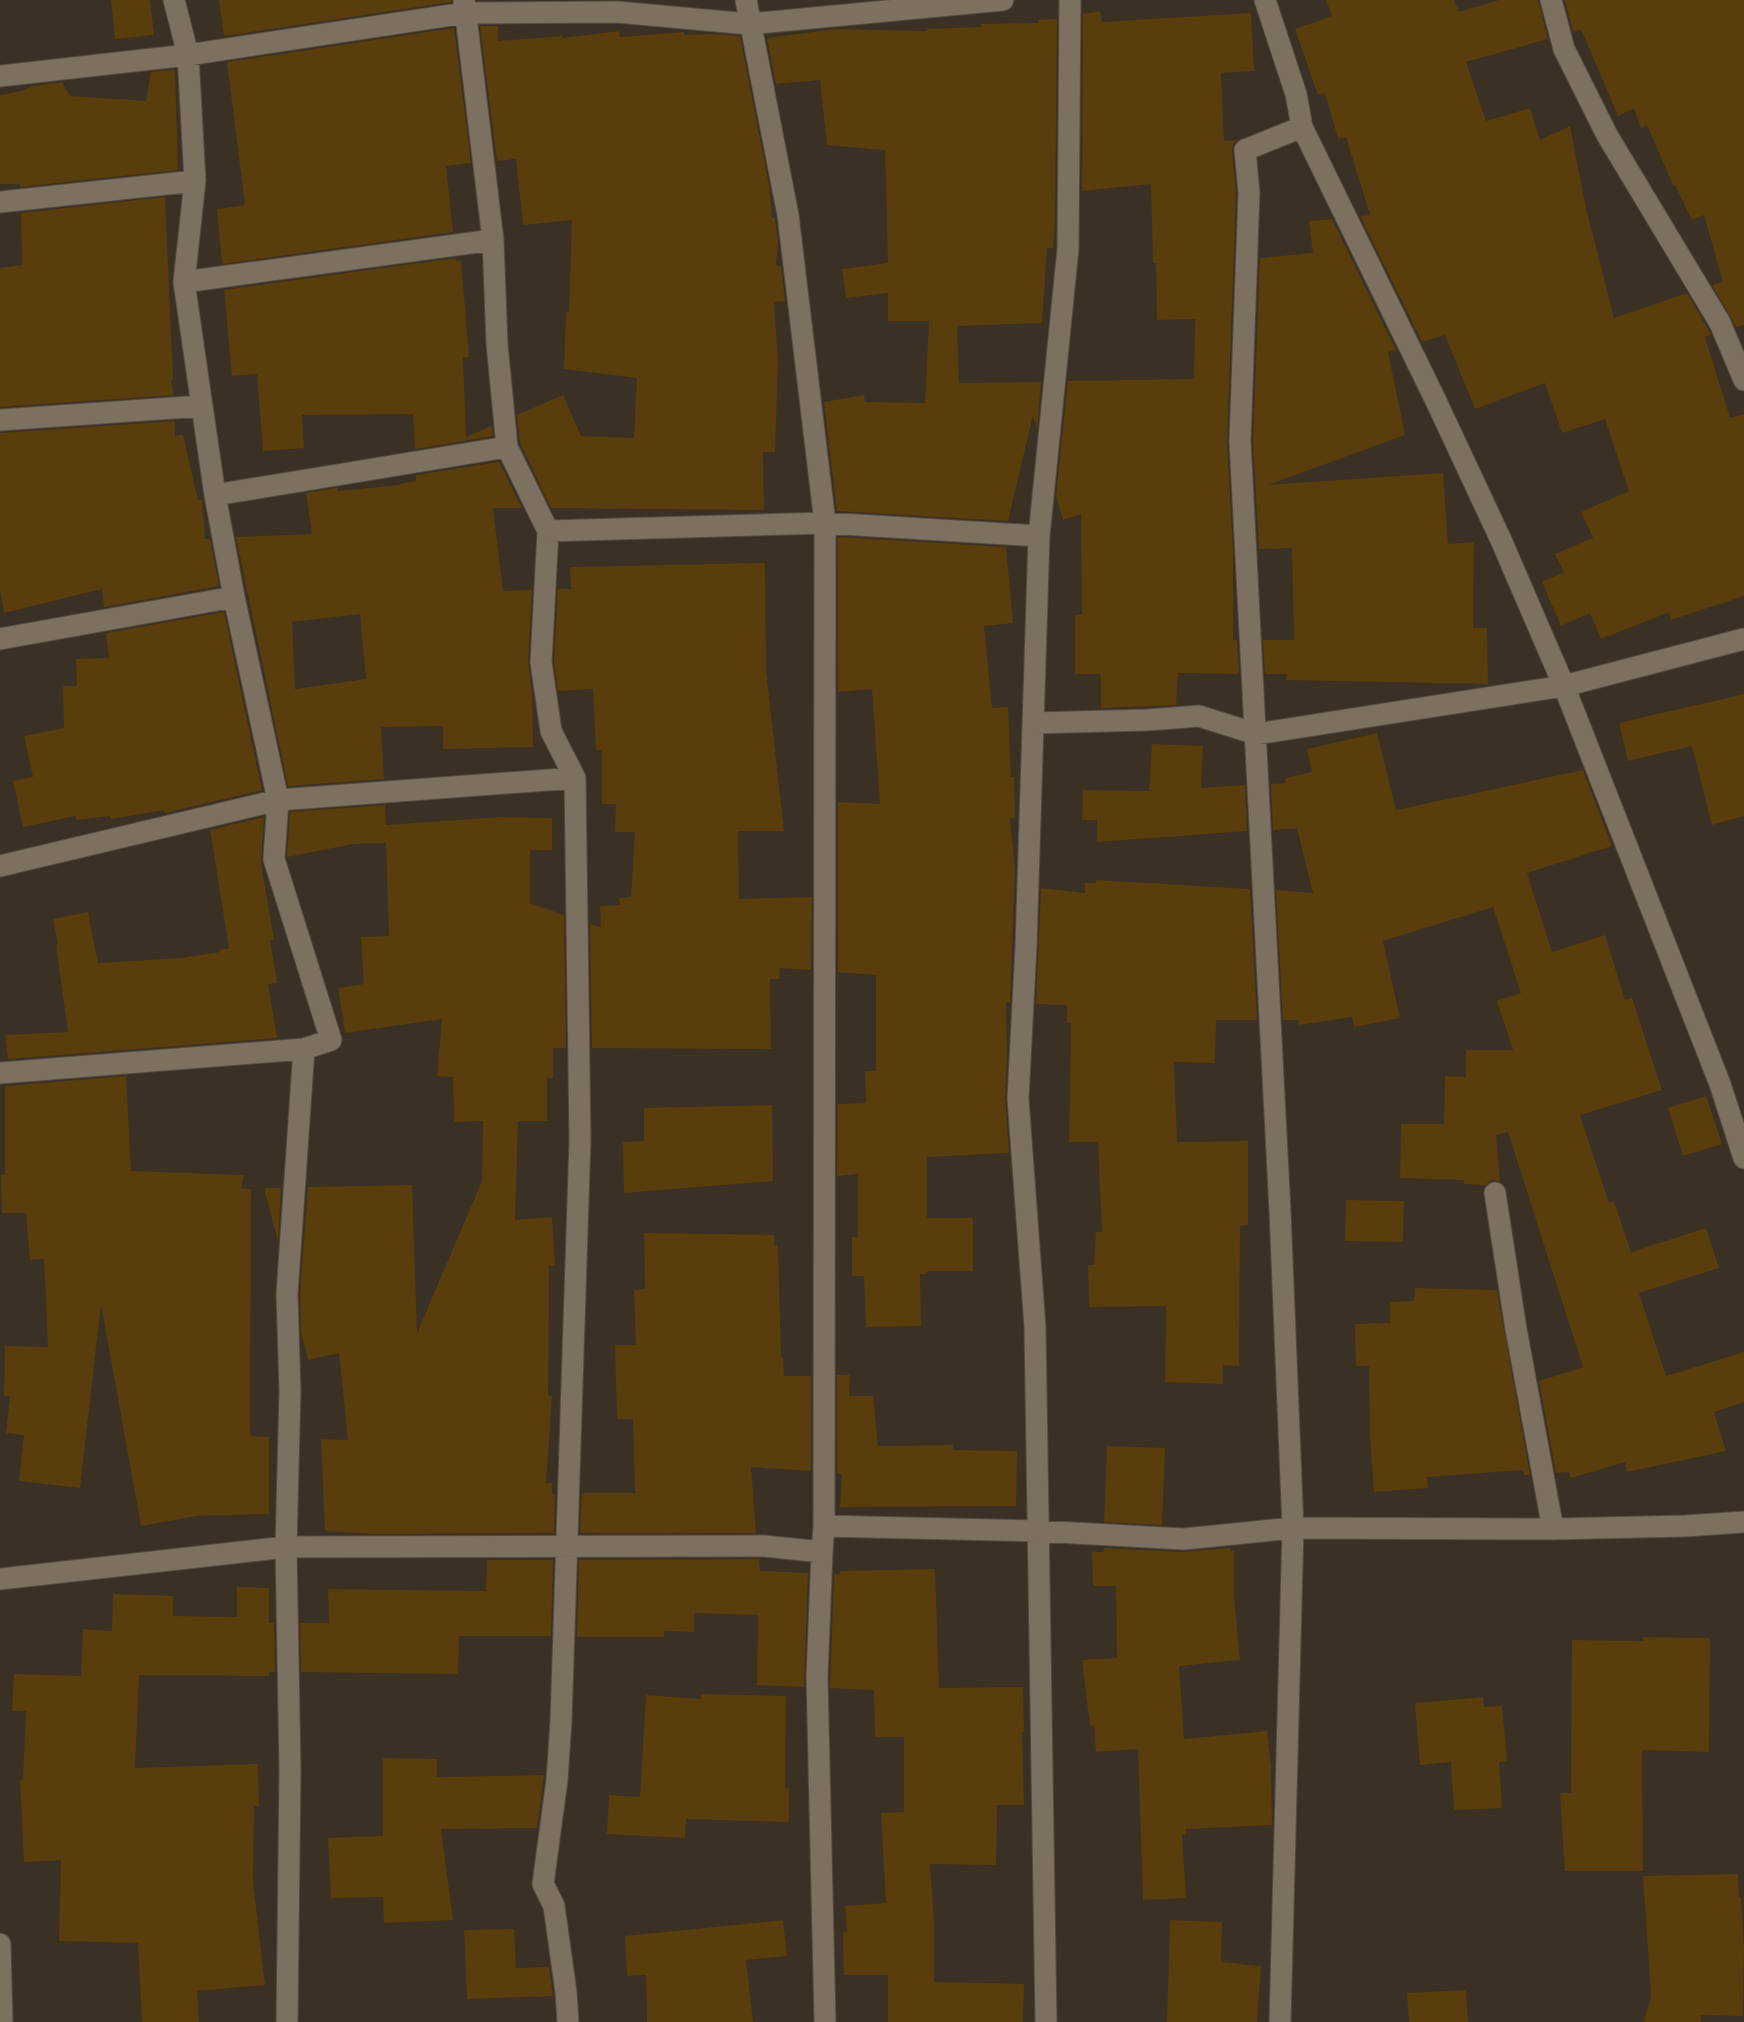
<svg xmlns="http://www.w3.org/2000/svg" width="1744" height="2022" font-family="'Source Sans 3',sans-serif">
<rect width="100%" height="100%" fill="#3a3023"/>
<!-- building -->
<path fill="#593d0c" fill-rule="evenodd" d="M 111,0 L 150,0 L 154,35 L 115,39 Z
M 219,0 L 451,0 L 451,2 L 224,36 Z
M 1326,0 L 1454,0 L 1459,12 L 1499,0 L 1538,0 L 1548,39 L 1466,62 L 1486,121 L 1530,108 L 1540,140 L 1570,126 L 1586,208 L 1614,318 L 1687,293 L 1708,329 L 1711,335 L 1705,337 L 1730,418 L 1744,414 L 1744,596 L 1671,620 L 1669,612 L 1601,639 L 1590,613 L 1561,626 L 1542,582 L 1564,572 L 1555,554 L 1593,538 L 1581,512 L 1629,491 L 1605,419 L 1562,433 L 1545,383 L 1475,409 L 1445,335 L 1422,342 L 1360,216 L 1370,215 L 1346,137 L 1338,139 L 1325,93 L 1318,95 L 1295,29 L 1332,16 Z
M 1565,0 L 1744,0 L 1744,325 L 1736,327 L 1712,285 L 1723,282 L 1704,215 L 1692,220 L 1675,185 L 1673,185 L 1647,125 L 1641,128 L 1634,108 L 1618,116 L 1581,29 L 1573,32 Z
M 1100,11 L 1102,22 L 1251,13 L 1254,71 L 1221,73 L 1224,141 L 1237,140 L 1233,144 L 1232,151 L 1236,193 L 1227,442 L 1233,550 L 1233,640 L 1237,640 L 1239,674 L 1178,673 L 1176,705 L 1101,708 L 1101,674 L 1075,674 L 1075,615 L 1082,615 L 1081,514 L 1063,520 L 1056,496 L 1068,381 L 1194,379 L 1195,319 L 1157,320 L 1156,263 L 1153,263 L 1151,184 L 1082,191 L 1083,14 Z
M 1057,19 L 1055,222 L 1053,248 L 1047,248 L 1042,323 L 957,326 L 959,383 L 1041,382 L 1037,428 L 1033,415 L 1008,521 L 837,511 L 824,402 L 864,395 L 865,402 L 925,403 L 929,321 L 888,321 L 888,293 L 846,298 L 842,269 L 888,263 L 885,150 L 827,145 L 820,80 L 776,84 L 767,38 L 836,29 L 927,31 L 927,29 L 981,27 L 981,24 L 1038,23 L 1038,20 Z
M 480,26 L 498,26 L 498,41 L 562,36 L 562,38 L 619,31 L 620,37 L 684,32 L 685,35 L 712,34 L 740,36 L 769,185 L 772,218 L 775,218 L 778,243 L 776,266 L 781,266 L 785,301 L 774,302 L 778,361 L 775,452 L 763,452 L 764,510 L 551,508 L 520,443 L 517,415 L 563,395 L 581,436 L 634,438 L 637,378 L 564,369 L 566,312 L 569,312 L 572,220 L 523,225 L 516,159 L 497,161 Z
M 454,28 L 471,163 L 446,166 L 453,232 L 222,264 L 217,209 L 245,205 L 227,62 Z
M 175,70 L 178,170 L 20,187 L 20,184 L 0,184 L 0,95 L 22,91 L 32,86 L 62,82 L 70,96 L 146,101 L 151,72 Z
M 165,197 L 173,380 L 171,380 L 174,395 L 0,407 L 0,268 L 22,265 L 21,213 Z
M 1332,219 L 1396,350 L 1388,352 L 1405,435 L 1268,485 L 1443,473 L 1448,544 L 1474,542 L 1473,628 L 1487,628 L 1488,684 L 1286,680 L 1287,674 L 1265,674 L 1263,640 L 1294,640 L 1292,548 L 1259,549 L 1253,441 L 1260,258 L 1313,253 L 1309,221 Z
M 456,258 L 456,262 L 461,260 L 469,357 L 463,358 L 466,437 L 492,426 L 493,436 L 415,449 L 413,414 L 302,415 L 304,448 L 263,451 L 257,374 L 232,376 L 224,290 Z
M 175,421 L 175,436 L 183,435 L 198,500 L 202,500 L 205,539 L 210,539 L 219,586 L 104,607 L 102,589 L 4,613 L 0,589 L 0,433 Z
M 499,462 L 522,508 L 493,508 L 503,591 L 532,590 L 528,662 L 532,693 L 533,747 L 443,749 L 443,726 L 381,727 L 384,779 L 288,786 L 236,537 L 312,534 L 306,493 L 337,488 L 337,491 L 400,485 L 400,484 L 416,481 L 416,475 ZM 360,614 L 366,679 L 295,689 L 292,622 Z
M 838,537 L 1006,547 L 1013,623 L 984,626 L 992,708 L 1008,707 L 1011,777 L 1014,777 L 1015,818 L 1010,818 L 1015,870 L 1010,1003 L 1006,1003 L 1007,1057 L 1005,1098 L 1009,1153 L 927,1157 L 927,1218 L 973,1218 L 973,1271 L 927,1271 L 927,1274 L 920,1274 L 921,1326 L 866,1327 L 864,1276 L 852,1276 L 852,1237 L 858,1237 L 858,1174 L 837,1176 L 838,1104 L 866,1103 L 865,1071 L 876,1071 L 876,975 L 838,972 L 838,802 L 880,804 L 872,689 L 838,692 Z
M 765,563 L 766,670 L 784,831 L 738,831 L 739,899 L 812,897 L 811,970 L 780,968 L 779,979 L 770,979 L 771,1049 L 592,1048 L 590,924 L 601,927 L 600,906 L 620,905 L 619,898 L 631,897 L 635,832 L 615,832 L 616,804 L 602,804 L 602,750 L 596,750 L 593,689 L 558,691 L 554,661 L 558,589 L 571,589 L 570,567 Z
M 224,612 L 262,790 L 165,813 L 164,810 L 111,819 L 110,816 L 76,820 L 76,816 L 23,827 L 13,781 L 33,777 L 24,736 L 64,728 L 63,686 L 77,686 L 76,659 L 109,658 L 106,633 Z
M 1744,694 L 1744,816 L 1712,825 L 1692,746 L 1628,761 L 1619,723 Z
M 1377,733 L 1396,810 L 1583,770 L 1612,846 L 1527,873 L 1552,952 L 1605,935 L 1625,1000 L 1632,998 L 1662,1090 L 1580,1115 L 1609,1203 L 1614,1201 L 1631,1252 L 1706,1228 L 1719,1268 L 1639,1293 L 1666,1376 L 1744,1352 L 1744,1402 L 1714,1412 L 1726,1451 L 1627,1472 L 1625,1462 L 1571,1478 L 1569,1472 L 1556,1473 L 1539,1381 L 1583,1367 L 1508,1132 L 1496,1135 L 1500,1181 L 1492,1180 L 1485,1185 L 1464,1184 L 1464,1180 L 1400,1178 L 1401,1124 L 1444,1124 L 1445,1076 L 1466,1077 L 1466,1050 L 1513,1050 L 1497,1001 L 1521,993 L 1493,907 L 1383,941 L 1400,1018 L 1354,1027 L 1352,1017 L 1299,1025 L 1298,1020 L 1283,1020 L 1276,890 L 1313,893 L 1297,828 L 1273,830 L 1271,784 L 1286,783 L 1285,778 L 1312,772 L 1307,749 Z
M 1152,744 L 1203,746 L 1201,788 L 1245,785 L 1247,831 L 1097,842 L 1097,820 L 1082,820 L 1083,790 L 1149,791 Z
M 385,805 L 386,825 L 501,817 L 552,818 L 552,850 L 530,850 L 530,903 L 564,915 L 566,1048 L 553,1048 L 553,1078 L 547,1078 L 547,1121 L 518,1121 L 515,1220 L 552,1217 L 555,1266 L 549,1266 L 548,1395 L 552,1396 L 546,1483 L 552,1483 L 552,1494 L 555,1494 L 554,1533 L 376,1534 L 325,1531 L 321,1439 L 348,1440 L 339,1353 L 308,1360 L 301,1333 L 300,1294 L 308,1187 L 412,1185 L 417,1333 L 482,1181 L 483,1121 L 454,1122 L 453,1077 L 437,1076 L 442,1019 L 345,1033 L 338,988 L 364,984 L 361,937 L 389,936 L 386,843 L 353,844 L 287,857 L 290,812 Z
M 264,817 L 261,863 L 274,940 L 270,940 L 277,983 L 268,984 L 277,1038 L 8,1059 L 5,1035 L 68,1032 L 56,945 L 58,944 L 53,919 L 88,912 L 98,963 L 181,958 L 220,952 L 220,950 L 229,948 L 210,830 Z
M 1096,880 L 1250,889 L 1257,1020 L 1216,1020 L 1215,1063 L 1174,1062 L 1177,1142 L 1248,1141 L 1248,1225 L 1240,1226 L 1239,1366 L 1223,1365 L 1223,1384 L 1165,1382 L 1166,1306 L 1089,1307 L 1088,1265 L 1094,1265 L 1096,1232 L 1102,1232 L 1098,1142 L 1069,1142 L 1071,1023 L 1067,1023 L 1067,1005 L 1036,1004 L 1041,888 L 1085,893 L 1085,883 L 1096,883 Z
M 126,1076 L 131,1171 L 244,1175 L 241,1189 L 251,1189 L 250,1434 L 251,1436 L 269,1437 L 269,1514 L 196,1516 L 141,1526 L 101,1304 L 80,1488 L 19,1481 L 24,1435 L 6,1433 L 10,1396 L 4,1396 L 5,1346 L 48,1347 L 44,1259 L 30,1260 L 26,1213 L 2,1213 L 1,1175 L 5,1175 L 5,1086 Z
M 1706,1096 L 1722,1144 L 1683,1156 L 1668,1108 Z
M 772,1105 L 773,1181 L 624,1193 L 623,1142 L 644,1141 L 644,1108 Z
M 264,1188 L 281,1188 L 278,1241 Z
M 1346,1200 L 1404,1201 L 1403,1242 L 1345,1241 Z
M 644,1233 L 774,1235 L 774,1245 L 778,1245 L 781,1357 L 783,1357 L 784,1376 L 811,1376 L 811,1471 L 751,1467 L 756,1533 L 580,1533 L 582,1493 L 635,1493 L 633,1419 L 617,1419 L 615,1345 L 636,1345 L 634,1290 L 645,1289 Z
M 1415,1288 L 1497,1290 L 1530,1475 L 1524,1475 L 1523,1470 L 1427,1477 L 1428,1488 L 1374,1492 L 1370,1438 L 1369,1366 L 1356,1366 L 1355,1324 L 1390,1323 L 1390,1302 L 1414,1301 Z
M 837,1375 L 850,1375 L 849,1396 L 873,1396 L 878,1446 L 953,1445 L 953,1450 L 1017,1451 L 1016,1506 L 840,1507 L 842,1474 L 837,1473 Z
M 1107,1446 L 1165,1448 L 1162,1525 L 1104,1522 Z
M 1104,1548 L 1183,1552 L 1230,1548 L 1231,1551 L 1234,1551 L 1234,1596 L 1240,1660 L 1179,1666 L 1184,1739 L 1267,1731 L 1271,1767 L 1272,1825 L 1186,1829 L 1186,1835 L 1182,1835 L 1186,1898 L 1143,1900 L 1138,1749 L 1096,1752 L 1094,1725 L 1090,1726 L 1082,1660 L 1117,1658 L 1116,1586 L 1093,1586 L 1092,1552 L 1103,1552 Z
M 759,1559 L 760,1571 L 808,1573 L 804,1687 L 757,1685 L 758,1615 L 694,1613 L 694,1632 L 664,1631 L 664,1637 L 577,1637 L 579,1560 Z
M 487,1560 L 553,1560 L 551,1636 L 459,1636 L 458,1674 L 301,1672 L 300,1623 L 329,1623 L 328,1589 L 486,1591 Z
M 935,1569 L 939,1688 L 1023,1687 L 1024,1732 L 1022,1732 L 1024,1805 L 997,1805 L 996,1865 L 930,1864 L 934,1920 L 934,1982 L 1024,1984 L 1023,2022 L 888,2022 L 888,1975 L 844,1975 L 843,1932 L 847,1932 L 845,1906 L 886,1903 L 881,1813 L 904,1812 L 904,1737 L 875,1737 L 874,1690 L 830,1688 L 834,1574 L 840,1574 L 840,1571 Z
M 237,1587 L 269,1588 L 269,1623 L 274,1623 L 275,1672 L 269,1672 L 269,1676 L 139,1675 L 135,1768 L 258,1764 L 259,1806 L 254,1806 L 253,1882 L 265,1985 L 197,1991 L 199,2022 L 142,2022 L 138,1943 L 59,1941 L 61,1860 L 24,1862 L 20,1780 L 23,1779 L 26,1711 L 12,1711 L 14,1674 L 81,1676 L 83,1629 L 112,1631 L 113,1594 L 173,1596 L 173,1616 L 237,1617 Z
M 1643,1637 L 1710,1638 L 1709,1752 L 1642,1750 L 1643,1871 L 1565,1871 L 1560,1793 L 1571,1793 L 1572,1640 L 1643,1641 Z
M 701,1694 L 786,1696 L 785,1788 L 789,1788 L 789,1822 L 686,1819 L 685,1838 L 607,1834 L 609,1795 L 640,1797 L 646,1695 L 701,1699 Z
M 1483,1697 L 1484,1707 L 1502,1706 L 1507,1761 L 1499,1762 L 1502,1808 L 1454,1810 L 1451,1762 L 1420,1765 L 1415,1703 Z
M 383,1758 L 437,1759 L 437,1777 L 544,1775 L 537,1828 L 441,1829 L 453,1920 L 384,1923 L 383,1897 L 331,1898 L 328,1838 L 383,1836 Z
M 1738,1874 L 1739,1897 L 1741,1897 L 1744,1948 L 1743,2016 L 1701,2015 L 1701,2022 L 1644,2022 L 1651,1996 L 1643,1876 Z
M 783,1920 L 787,1956 L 746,1960 L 753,2022 L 647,2022 L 646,1975 L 627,1976 L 625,1936 Z
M 1170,1920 L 1222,1922 L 1221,1962 L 1261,1966 L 1257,2022 L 1167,2022 Z
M 514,1929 L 516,1968 L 549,1967 L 553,1996 L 467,1999 L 464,1930 Z
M 1466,1990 L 1468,2022 L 1409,2022 L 1407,1993 Z"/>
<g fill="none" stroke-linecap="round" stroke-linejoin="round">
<defs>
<path id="street" d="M 174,0 L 188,55 L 195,181 L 184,282 L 202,406 L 215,495 L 234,597 L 278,800 L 274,859 L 331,1040 L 304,1049 L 287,1294 L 290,1391 L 286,1547 L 290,1771 L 287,2022
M 464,0 L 493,240 L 497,344 L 507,447 L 548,531 L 541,662 L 551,731 L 575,778 L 580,1140 L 561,1721 L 557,1780 L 543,1884 L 554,1906 L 566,1992 L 568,2022
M 746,0 L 788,215 L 825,523 L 824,1526
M 1265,0 L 1296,94 L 1302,127 L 1436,401 L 1501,540 L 1564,686 L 1720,1084 L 1744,1158
M 1551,0 L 1564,49 L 1607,135 L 1720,323 L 1744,380
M 0,76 L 188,55 L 465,13 L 617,12 L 749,24 L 1003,0
M 0,202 L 195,181
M 184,282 L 493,240
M 0,420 L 202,406
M 215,495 L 507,447
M 548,531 L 825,523 L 1039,536
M 0,639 L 234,597
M 1034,723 L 1148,720 L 1199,716 L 1256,734 L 1564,686 L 1744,639
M 0,866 L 278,800 L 575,778
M 0,1073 L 304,1049
M 1495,1193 L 1516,1329 L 1553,1529
M 822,1552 L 817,1677 L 825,2022
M 0,1579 L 286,1547 L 764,1546 L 822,1552 L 824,1526 L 1038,1531 L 1184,1539 L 1293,1528 L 1553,1529 L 1685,1526 L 1744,1522
M 0,1944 L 2,2022
M 1046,2022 L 1035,1327 L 1018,1099 L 1026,946 L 1039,536 L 1068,249 L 1070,0
M 1280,2022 L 1293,1528 L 1280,1211 L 1240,441 L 1249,193 L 1245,150 L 1302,127"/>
</defs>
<!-- street casing -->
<use href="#street" stroke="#544c40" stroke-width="23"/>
<!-- street -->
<use href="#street" stroke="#7c7061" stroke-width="21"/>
</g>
</svg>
